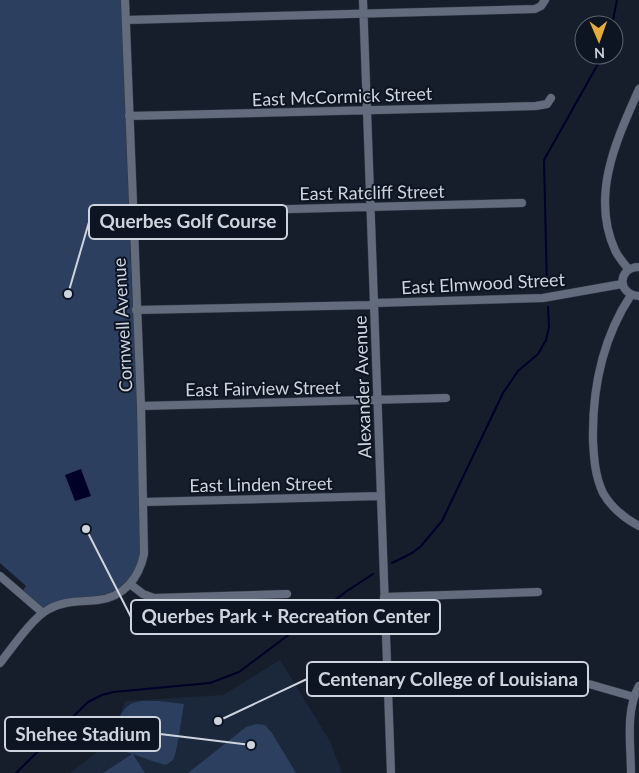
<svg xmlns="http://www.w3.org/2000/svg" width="639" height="773" font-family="Lato,sans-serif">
<rect width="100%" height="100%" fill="#161e2c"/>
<!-- built -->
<path fill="#1b273a" d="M 280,660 L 330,741 L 342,773 L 70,773 L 109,743 L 125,701 L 223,695 Z"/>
<!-- green -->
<path fill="#2c3f5e" d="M 0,0 L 122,0 L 131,265 L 143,502 L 140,570 L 114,596 L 73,601 L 43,613 L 21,593 L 26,586 L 0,563 Z
M 159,701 L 184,704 C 182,714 177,755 173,760 C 171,762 168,763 166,765 L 155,762 L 133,754 L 145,773 L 103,773 L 132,754 L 115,748 C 113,734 118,706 136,702 C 143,700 152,701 159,701 Z
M 256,724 L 265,725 L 272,733 L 296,773 L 188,773 L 246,727 Z"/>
<!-- water -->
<path fill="#000127" d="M 81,469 L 91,496 L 75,501 L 65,475 Z"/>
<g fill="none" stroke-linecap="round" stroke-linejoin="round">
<!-- stream -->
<path stroke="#000127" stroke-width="2" d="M 612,25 L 617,0
M 547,288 L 544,160 L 603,55
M 392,563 L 412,553 L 421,546 L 442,521 L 503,393 L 518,371 L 538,354 L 546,340 L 549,327 L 548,307
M 16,773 L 88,702 L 102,695 L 113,692 L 210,683 L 239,672 L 347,591 L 373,574"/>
<defs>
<path id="minor" d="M 363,0 L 391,773
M 126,20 L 535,9 L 541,6 L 545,0
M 129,116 L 536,106 L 547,104 L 551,98
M 133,213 L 522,203
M 639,267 C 617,267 617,295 639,296
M 628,269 C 624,263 618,257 615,250 C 590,195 617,139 639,89
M 631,295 C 602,339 592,389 593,441 C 594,459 595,476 603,493 C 611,507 624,518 639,526
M 374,303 L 543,298 L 622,284
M 136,310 L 374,305
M 141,406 L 446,398
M 143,502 L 381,496
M 0,576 L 43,613
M 130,584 L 143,594 L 154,598 L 287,594
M 384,597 L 538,592
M 0,663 C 12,648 33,617 49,609 C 65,600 82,602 98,600 C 124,597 139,578 144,554 L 141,406 L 125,0
M 530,667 L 634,697
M 631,773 C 631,746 625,711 639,686"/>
</defs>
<!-- minor casing -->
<use href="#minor" stroke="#343944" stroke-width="9"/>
<!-- minor -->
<use href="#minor" stroke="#626c7d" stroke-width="8"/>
</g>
<g text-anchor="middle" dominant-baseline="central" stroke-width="4" stroke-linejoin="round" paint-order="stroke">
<!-- street labels -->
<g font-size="18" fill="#ced4dd" stroke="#0d1522">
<text transform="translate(342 96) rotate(-2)">East McCormick Street</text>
<text transform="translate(372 192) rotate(-1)">East Ratcliff Street</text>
<text transform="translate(483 283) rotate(-3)">East Elmwood Street</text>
<text transform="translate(122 325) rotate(-93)">Cornwell Avenue</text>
<text transform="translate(362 387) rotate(-92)">Alexander Avenue</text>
<text transform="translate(263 388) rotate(-1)">East Fairview Street</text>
<text transform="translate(261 484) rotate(-1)">East Linden Street</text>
</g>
</g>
<!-- callouts -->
<path fill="none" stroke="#ced4dd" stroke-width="2" d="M68 294L89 222M86 529L131 617M218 721L307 679M251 745L160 734"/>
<g fill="#ced4dd" stroke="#0d1522" stroke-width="2">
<circle cx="68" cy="294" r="5"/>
<circle cx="86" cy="529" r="5"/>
<circle cx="218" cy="721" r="5"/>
<circle cx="251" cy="745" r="5"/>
</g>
<g fill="#0d1522" stroke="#ced4dd" stroke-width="2">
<rect x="89" y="205" width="198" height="34" rx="5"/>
<rect x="131" y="600" width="309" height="34" rx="5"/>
<rect x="307" y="662" width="281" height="34" rx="5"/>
<rect x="5" y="717" width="155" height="34" rx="5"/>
</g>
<g font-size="19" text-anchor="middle" font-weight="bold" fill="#ced4dd">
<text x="188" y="228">Querbes Golf Course</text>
<text x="286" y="623">Querbes Park + Recreation Center</text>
<text x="448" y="686">Centenary College of Louisiana</text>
<text x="83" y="741">Shehee Stadium</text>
</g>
<!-- north arrow -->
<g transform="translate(599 40) rotate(178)"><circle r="24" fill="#0d1522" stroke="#5a616d"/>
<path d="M0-4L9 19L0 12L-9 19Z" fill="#e7ac36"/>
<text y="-8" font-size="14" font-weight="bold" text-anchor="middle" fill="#ced4dd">N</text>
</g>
</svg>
